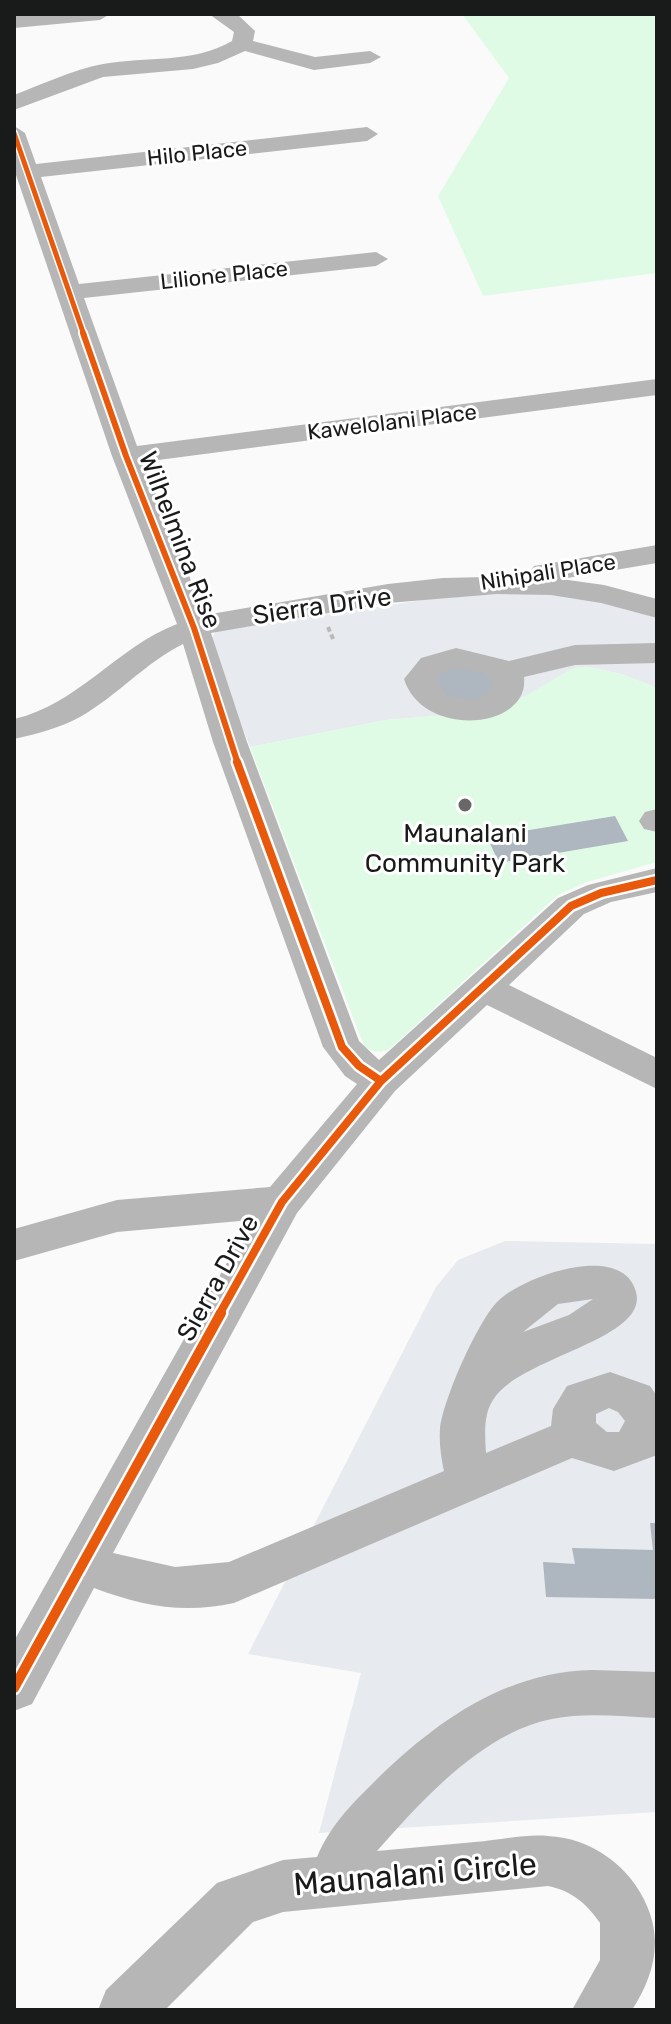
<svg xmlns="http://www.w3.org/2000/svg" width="671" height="2024" font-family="Rubik,sans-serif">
<rect width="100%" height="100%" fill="#fafafa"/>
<!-- built -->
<path fill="#e7eaee" d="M 470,593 L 572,595 L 657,618 L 657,688 L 621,674 L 589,667 L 574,668 L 515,702 L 470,713 L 386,720 L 250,747 L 209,643 L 216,631 Z
M 505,1241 L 657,1244 L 657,1812 L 319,1833 L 361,1673 L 248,1654 L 436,1287 L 458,1260 Z"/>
<!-- green -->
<path fill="#e0fbe5" d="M 462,14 L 657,14 L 657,273 L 483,296 L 438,196 L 509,78 Z
M 589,667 L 621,674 L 657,688 L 657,862 L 587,882 L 558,895 L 392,1047 C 382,1054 373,1053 364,1046 L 250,747 L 386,720 L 470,713 L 515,702 L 573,668 Z"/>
<!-- building -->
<path fill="#aeb6bf" d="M 446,663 L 499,673 L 494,700 L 438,700 L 426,687 Z
M 615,816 L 628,841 L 499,863 L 487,837 Z
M 650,1523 L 657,1523 L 657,1599 L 546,1597 L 543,1562 L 575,1564 L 572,1548 L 653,1550 Z"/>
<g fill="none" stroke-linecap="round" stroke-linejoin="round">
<!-- path -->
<path stroke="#b9b9b9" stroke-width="4" stroke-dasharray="5 3" stroke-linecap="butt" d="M 328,627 L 334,641"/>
<!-- minor -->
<path fill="#b7b6b6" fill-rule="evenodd" d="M 33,14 L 110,14 L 100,20 L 14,28 L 14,16 Z
M 209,14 L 237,14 L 255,31 L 253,41 L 315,57 L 370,51 L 381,57 L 370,63 L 314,70 L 245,51 L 218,63 L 193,69 L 103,77 L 14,110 L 14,95 C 43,84 72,70 103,64 C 147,56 192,64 232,41 L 234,32 Z
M 14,126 L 25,133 L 36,164 L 367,127 L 378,134 L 367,141 L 41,177 L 79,284 L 376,252 L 388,259 L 376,266 L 84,298 L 137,446 L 657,379 L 657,395 L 143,462 L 205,615 L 388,584 L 443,578 L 533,576 L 530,572 L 534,566 L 657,545 L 657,563 L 561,579 L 604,585 L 657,599 L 657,618 L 601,603 L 551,595 L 497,594 L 388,603 L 211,633 L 247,742 L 359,1041 L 379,1060 L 558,898 L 588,885 L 657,868 L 657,892 L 611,902 L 584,914 L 509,985 L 657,1058 L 657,1089 L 487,1005 L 395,1091 L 297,1213 L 113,1553 L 175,1567 L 229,1562 L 444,1471 C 441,1457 439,1443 440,1429 C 443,1400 477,1323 497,1302 C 521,1277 622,1240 636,1292 C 649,1340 519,1357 493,1400 C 483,1415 485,1436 486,1453 L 551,1426 L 553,1409 L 567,1386 L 610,1372 L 650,1386 L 657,1396 L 657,1455 L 614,1471 L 572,1458 L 234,1603 C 183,1614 142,1606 94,1588 L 32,1704 L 14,1711 L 14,1641 L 251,1220 L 117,1232 L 14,1261 L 14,1229 L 117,1200 L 270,1187 L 357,1084 L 345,1076 L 323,1047 L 213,742 L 183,644 C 145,663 117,696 80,717 C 59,728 37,734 14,739 L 14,719 C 77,705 117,647 177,624 L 112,456 L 15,172 ZM 593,1299 L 569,1315 L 523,1332 L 558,1304 ZM 609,1408 L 618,1412 L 625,1421 L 619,1432 L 607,1432 L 596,1423 L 596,1414 Z
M 657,643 L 657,663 L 575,665 L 524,677 C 530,730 423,739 404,679 L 421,658 L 456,648 L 509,661 L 575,645 ZM 457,668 L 485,673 L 493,681 L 490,691 L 476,700 L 447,696 L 436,680 L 443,672 Z
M 657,809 L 657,832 L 644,829 L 639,821 L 645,812 Z
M 592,1670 L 657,1672 L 657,1718 C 622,1717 587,1712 552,1719 C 483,1732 422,1800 377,1851 C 410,1848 442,1845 475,1842 C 499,1840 525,1834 548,1836 C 592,1838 631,1867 647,1906 C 663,1943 653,1977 632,2010 L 572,2010 L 600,1960 L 600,1923 C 586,1903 572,1891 548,1886 L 283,1912 L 253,1922 L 165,2010 L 98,2010 L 106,1990 L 217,1883 L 283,1860 L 317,1857 C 331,1824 352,1804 377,1779 C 437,1721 505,1672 592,1670 Z"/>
<defs>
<path id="cycleway-far3" d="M 14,133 L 84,335"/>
<path id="cycleway-far2" d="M 83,333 L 126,456 L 194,628 L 238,764"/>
<path id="cycleway-far1" d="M 237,762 L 342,1047 L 359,1066 L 381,1081
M 219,1315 L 282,1202 L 381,1081 L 571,906 L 601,893 L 657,880"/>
<path id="cycleway" d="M 14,1688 L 221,1313"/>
</defs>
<!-- cycleway-far3 casing -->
<use href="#cycleway-far3" stroke="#fff" stroke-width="8"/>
<!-- cycleway-far2 casing -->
<use href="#cycleway-far2" stroke="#fff" stroke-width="10"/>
<!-- cycleway-far1 casing -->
<use href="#cycleway-far1" stroke="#fff" stroke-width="13"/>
<!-- cycleway casing -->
<use href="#cycleway" stroke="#fff" stroke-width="15"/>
<!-- cycleway-far3 -->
<use href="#cycleway-far3" stroke="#e8590c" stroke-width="5"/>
<!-- cycleway-far2 -->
<use href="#cycleway-far2" stroke="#e8590c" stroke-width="6"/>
<!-- cycleway-far1 -->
<use href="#cycleway-far1" stroke="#e8590c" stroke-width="8"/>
<!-- cycleway -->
<use href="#cycleway" stroke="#e8590c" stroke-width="10"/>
</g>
<!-- markers -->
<circle fill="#686868" stroke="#fff" stroke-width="3" cx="465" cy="805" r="8"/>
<g text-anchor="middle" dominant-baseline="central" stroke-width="6" stroke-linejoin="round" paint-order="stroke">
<!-- far-street labels -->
<g font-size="22" fill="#191a1a" stroke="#fff">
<text transform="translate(197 153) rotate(-6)">Hilo Place</text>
<text transform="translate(224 275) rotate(-6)">Lilione Place</text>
<text transform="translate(392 422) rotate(-7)">Kawelolani Place</text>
<text transform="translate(548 572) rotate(-9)">Nihipali Place</text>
</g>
<!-- street labels -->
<g font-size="26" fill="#191a1a" stroke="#fff">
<text transform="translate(180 540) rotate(69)">Wilhelmina Rise</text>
<text transform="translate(322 606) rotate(-8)">Sierra Drive</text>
<text transform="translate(218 1278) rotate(-61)">Sierra Drive</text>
</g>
<!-- poi labels -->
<g font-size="26" fill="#191a1a" stroke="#fff">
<text x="465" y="833">Maunalani<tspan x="465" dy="30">Community Park</tspan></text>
</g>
<!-- near-street labels -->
<g font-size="32" fill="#191a1a" stroke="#fff">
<text transform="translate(415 1874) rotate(-5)">Maunalani Circle</text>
</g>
</g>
<!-- border -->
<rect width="671" height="2024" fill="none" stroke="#191a1a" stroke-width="32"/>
</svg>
